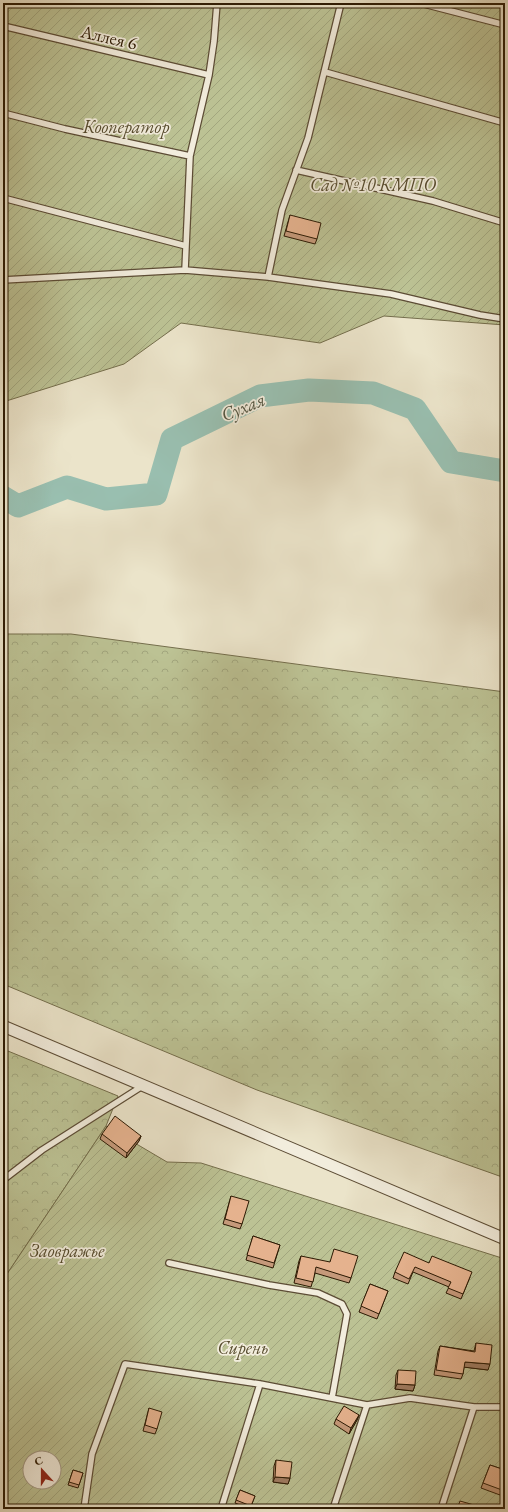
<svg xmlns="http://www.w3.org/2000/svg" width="508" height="1512" font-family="'EB Garamond',serif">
<defs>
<pattern id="forest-crowns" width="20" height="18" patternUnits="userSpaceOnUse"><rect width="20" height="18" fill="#bcc294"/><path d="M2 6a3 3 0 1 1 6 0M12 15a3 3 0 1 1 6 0" fill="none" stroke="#a2a67e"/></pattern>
<pattern id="garden-furrows" width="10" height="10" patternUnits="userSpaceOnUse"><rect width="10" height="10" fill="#bcc294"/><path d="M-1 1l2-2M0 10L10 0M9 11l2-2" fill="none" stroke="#a2a67e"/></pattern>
</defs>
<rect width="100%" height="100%" fill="#ebe4ca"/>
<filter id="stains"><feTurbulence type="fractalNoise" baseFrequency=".005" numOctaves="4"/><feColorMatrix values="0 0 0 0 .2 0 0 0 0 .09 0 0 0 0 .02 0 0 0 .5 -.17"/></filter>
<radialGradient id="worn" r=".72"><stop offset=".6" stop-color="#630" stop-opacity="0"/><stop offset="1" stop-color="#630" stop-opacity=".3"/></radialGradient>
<!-- forest -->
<path fill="url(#forest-crowns)" stroke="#746e4c" d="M 3,634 L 71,634 L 505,692 L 505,1178 L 257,1090 L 3,984 Z
M 3,1049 L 118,1096 L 106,1126 L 3,1280 Z"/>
<!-- garden -->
<path fill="url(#garden-furrows)" stroke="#746e4c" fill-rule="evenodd" d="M 3,3 L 505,3 L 505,325 L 384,316 L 320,343 L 181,323 L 124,364 L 3,402 Z
M 106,1126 L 167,1162 L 201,1163 L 505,1259 L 505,1509 L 3,1509 L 3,1280 ZM 30,1458 L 54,1458 L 54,1482 L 30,1482 Z"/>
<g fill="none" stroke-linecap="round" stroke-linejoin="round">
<!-- river -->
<path stroke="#99bfb0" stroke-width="23" d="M 3,497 L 18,506 L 67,487 L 106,499 L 156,494 L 172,439 L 260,396 L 309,390 L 373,393 L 415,409 L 451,462 L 505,471"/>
<defs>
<path id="lane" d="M 420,3 L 505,25
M 3,26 L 209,75
M 325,72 L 505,123
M 3,113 L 65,129 L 190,156
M 296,170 L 433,201 L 505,223
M 3,198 L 186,246
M 185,270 L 190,156 L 209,75 L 214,41 L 217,3
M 268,277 L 282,210 L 308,138 L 341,3
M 3,280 L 185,270 L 268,277 L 391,294 L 480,315 L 505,319
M 3,1180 L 42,1150 L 144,1085
M 169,1263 L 269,1285 L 318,1293 L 342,1304 L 347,1314 L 332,1398
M 84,1509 L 92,1454 L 125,1364 L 260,1384 L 367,1405 L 410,1398 L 474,1407 L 505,1407
M 221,1509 L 260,1384
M 333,1509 L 367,1405
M 441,1509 L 474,1407"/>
<path id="street" d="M 3,1026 L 505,1239"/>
</defs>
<!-- lane casing -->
<use href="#lane" stroke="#5c4c35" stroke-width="8"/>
<!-- street casing -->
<use href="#street" stroke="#5c4c35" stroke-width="13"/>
<!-- lane -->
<use href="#lane" stroke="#f2eddd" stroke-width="5.5"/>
<!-- street -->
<use href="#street" stroke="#f2eddd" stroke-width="11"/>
</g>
<!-- wall -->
<path fill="#c5997a" stroke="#2c1a03" d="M 290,215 L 317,239 L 315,244 L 284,236 Z
M 102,1134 L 141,1136 L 139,1141 L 126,1158 L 100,1139 Z
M 231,1196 L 242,1224 L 240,1229 L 223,1224 Z
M 253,1236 L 280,1245 L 273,1268 L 246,1260 Z
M 301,1256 L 351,1278 L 349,1283 L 315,1273 L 311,1287 L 294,1283 L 299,1261 Z
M 429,1263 L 470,1277 L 461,1299 L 446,1293 L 449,1287 L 413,1272 L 408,1284 L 393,1278 L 395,1272 Z
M 370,1284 L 388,1291 L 377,1319 L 359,1312 Z
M 505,1304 L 505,1315 L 501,1314 Z
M 476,1343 L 488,1370 L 464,1367 L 463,1374 L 461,1379 L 434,1375 L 438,1351 L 440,1346 L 474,1351 Z
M 398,1370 L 415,1385 L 413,1391 L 395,1389 L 396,1375 Z
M 505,1371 L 505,1391 L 503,1391 Z
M 149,1408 L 157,1429 L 155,1434 L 143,1431 Z
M 359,1415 L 357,1420 L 349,1434 L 334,1424 L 336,1419 Z
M 276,1460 L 290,1478 L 288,1484 L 273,1482 L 274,1466 Z
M 490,1465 L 505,1470 L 505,1493 L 501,1492 L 500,1495 L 481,1488 Z
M 73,1470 L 83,1473 L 78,1488 L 68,1485 Z
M 240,1490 L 255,1496 L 250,1509 L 235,1503 Z"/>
<!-- shaded-wall -->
<path fill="#a07d63" stroke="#2c1a03" d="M 141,1136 L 139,1141 L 126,1158 L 127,1153 Z
M 465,1362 L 490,1364 L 488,1370 L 463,1367 Z
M 397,1384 L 415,1385 L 413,1391 L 395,1389 Z
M 505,1385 L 505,1391 L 503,1391 Z
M 359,1415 L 357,1420 L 349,1434 L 351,1428 Z
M 275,1477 L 290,1478 L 288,1484 L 273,1482 Z"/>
<!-- building -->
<path fill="#e5b28e" stroke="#2c1a03" d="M 290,215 L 321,223 L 317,239 L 286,231 Z
M 115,1116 L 141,1136 L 127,1153 L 102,1134 Z
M 231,1196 L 249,1201 L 242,1224 L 225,1219 Z
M 253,1236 L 280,1245 L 274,1263 L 247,1255 Z
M 334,1249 L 358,1256 L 351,1278 L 316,1267 L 313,1282 L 296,1278 L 301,1256 L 330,1262 Z
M 404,1252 L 429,1263 L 432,1256 L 472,1272 L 463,1294 L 448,1288 L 451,1282 L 415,1267 L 409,1279 L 395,1272 Z
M 370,1284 L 388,1291 L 379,1314 L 361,1306 Z
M 476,1343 L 492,1345 L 490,1364 L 465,1362 L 463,1374 L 436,1370 L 440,1346 L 475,1352 Z
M 398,1370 L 416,1371 L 415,1385 L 397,1384 Z
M 344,1406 L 359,1415 L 351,1428 L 336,1419 Z
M 149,1408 L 162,1412 L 157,1429 L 145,1425 Z
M 276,1460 L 292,1462 L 290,1478 L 275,1477 Z
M 490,1465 L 505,1470 L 505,1488 L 503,1487 L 502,1490 L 483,1483 Z
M 73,1470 L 83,1473 L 79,1485 L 69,1482 Z
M 240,1490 L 255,1496 L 251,1506 L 236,1500 Z
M 460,1501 L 474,1505 L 473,1509 L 457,1509 Z"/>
<g text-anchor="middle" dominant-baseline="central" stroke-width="3.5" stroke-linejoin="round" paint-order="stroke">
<!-- street labels -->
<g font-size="18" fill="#2c1a03" stroke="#f2eddd">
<text transform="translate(109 37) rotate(13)">Аллея 6</text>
</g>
<!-- park labels -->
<g font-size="18" font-style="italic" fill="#574c2e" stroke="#f2eddd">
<text x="126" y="126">Кооператор</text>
<text x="373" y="184">Сад №10 КМПО</text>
<text x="67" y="1250">Заовражье</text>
<text x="243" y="1347">Сирень</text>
</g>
<!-- water labels -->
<g font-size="19" font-style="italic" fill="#525440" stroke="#f2eddd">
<text transform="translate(243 407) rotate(-22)">Сухая</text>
</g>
</g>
<!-- margin -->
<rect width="508" height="1512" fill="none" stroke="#ebe4ca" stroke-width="16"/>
<rect x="4" y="4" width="500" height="1504" fill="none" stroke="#2c1a03" stroke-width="2"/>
<rect x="8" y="8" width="492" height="1496" fill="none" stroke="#2c1a03"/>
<!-- north arrow -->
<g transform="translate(42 1470) rotate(339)"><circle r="19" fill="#f2eddd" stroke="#a39986"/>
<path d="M0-3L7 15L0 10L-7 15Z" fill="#8f2418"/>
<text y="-6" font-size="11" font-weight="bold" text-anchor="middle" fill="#2c1a03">С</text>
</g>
<rect width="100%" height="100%" filter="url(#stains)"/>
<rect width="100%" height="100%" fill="url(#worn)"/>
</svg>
